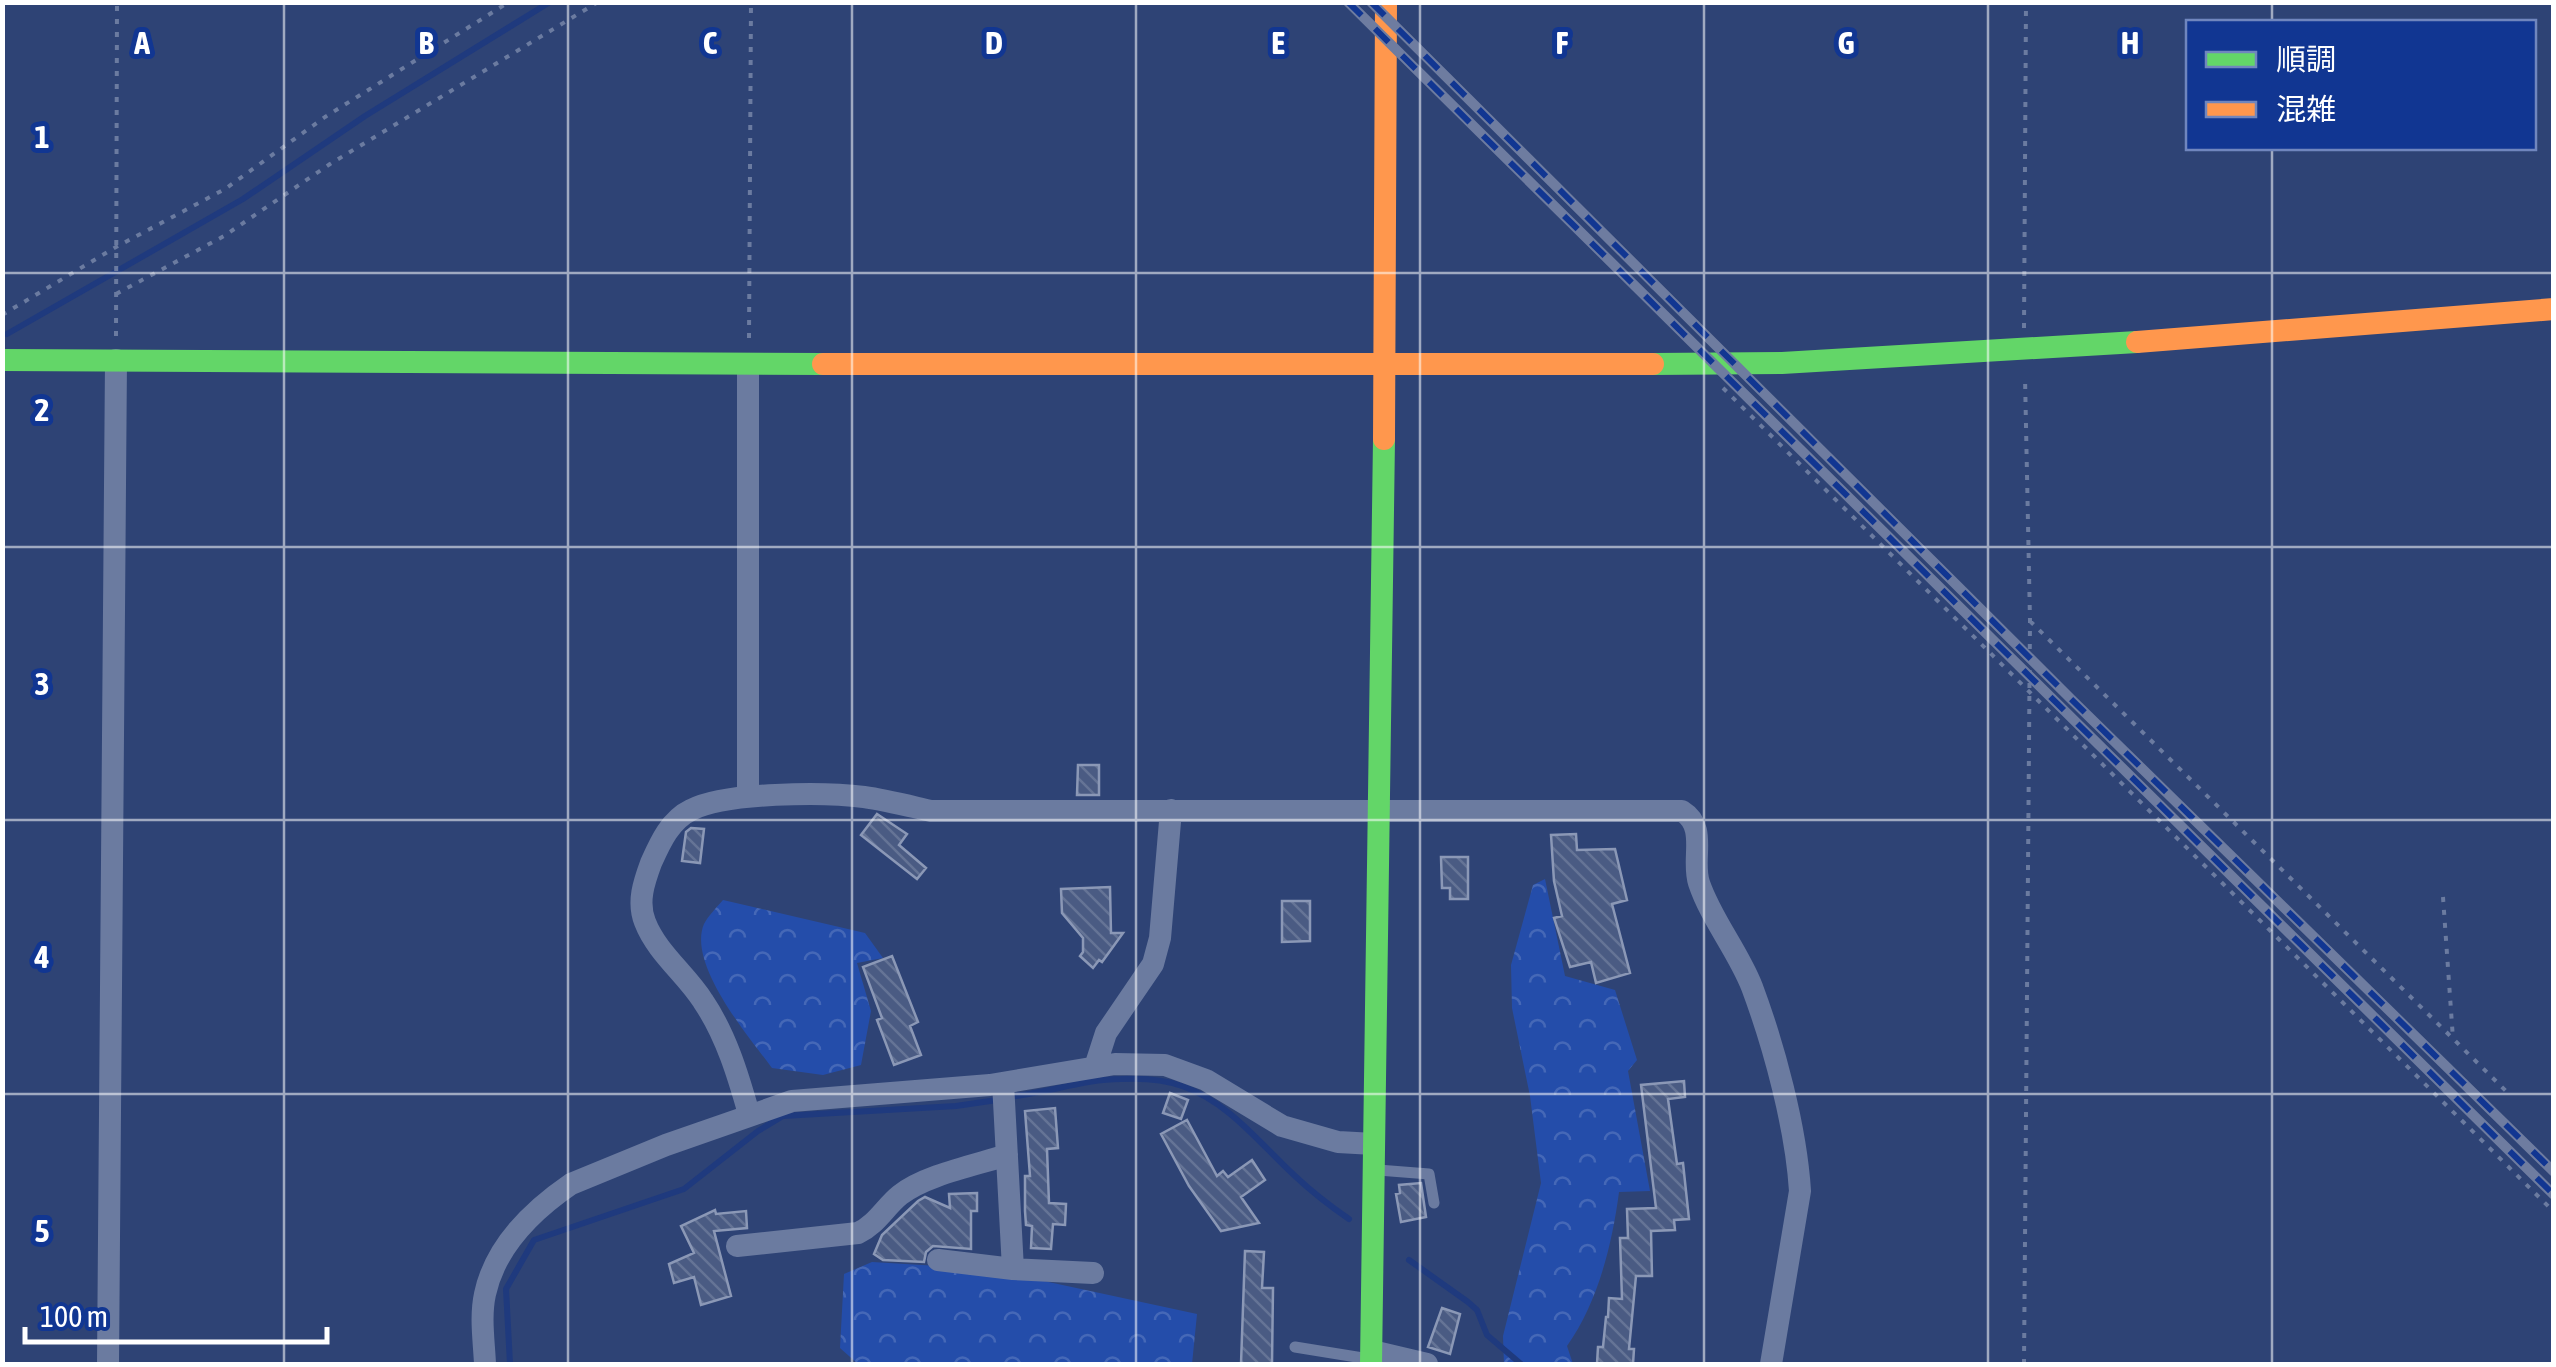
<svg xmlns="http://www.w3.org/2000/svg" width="2556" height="1367" font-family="'Asap Condensed','Noto Sans JP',sans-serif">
<defs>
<pattern id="forest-crowns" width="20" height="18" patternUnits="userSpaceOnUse" patternTransform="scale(2.5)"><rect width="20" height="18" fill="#244daa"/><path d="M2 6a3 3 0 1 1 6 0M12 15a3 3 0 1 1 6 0" fill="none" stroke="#4568b7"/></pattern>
<pattern id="building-back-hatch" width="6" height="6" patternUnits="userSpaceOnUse" patternTransform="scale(2.5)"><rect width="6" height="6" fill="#4a5b83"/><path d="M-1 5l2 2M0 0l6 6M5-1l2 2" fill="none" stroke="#657496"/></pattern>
</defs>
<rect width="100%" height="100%" fill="#2e4375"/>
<!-- forest -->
<path fill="url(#forest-crowns)" d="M 1545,879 L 1565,976 L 1615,990 L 1637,1060 L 1628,1071 L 1650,1191 L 1619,1192 C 1612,1245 1598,1302 1567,1346 L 1573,1364 L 1504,1364 L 1503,1336 L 1541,1183 L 1530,1096 L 1512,1008 L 1511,965 L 1533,885 Z
M 723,900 L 865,933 L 883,958 L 857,963 L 871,1011 L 861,1065 L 823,1075 L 772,1068 C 749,1037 687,964 704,924 C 708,916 717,907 723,900 Z
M 872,1262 L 988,1269 L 1197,1314 L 1192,1364 L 858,1364 L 840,1348 L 844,1274 Z"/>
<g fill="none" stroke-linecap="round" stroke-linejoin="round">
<!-- stream -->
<path stroke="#1f3a7e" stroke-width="6" d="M 7,334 L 243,199 L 365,116 L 550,2
M 1015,1096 C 1051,1092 1085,1079 1121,1079 C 1141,1078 1163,1079 1182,1086 C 1229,1102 1260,1144 1295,1176 C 1312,1192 1330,1206 1349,1219
M 1409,1260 L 1468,1302 L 1477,1310 L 1487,1335 L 1521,1364
M 510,1364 L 506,1289 L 534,1240 L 684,1189 L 758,1131 L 783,1116 L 956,1106 L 997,1100"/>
</g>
<!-- building -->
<path fill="url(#building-back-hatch)" stroke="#8b98b6" stroke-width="2.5" d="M 1078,765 L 1099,765 L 1099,795 L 1077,795 Z
M 877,814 L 907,834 L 899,845 L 926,868 L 917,879 L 861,835 Z
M 691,828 L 704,829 L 700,863 L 682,861 L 686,832 Z
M 1576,834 L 1577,850 L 1615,849 L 1627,900 L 1612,904 L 1630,973 L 1596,983 L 1591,962 L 1570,967 L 1554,918 L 1562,916 L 1554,881 L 1551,835 Z
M 1441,857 L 1468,857 L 1468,899 L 1450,899 L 1450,888 L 1442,888 Z
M 1110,887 L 1111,933 L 1123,933 L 1102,962 L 1099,960 L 1093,968 L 1080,956 L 1083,952 L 1083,938 L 1062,913 L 1061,889 Z
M 1282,901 L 1310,901 L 1310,941 L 1282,942 Z
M 892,956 L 918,1022 L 910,1026 L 921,1055 L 894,1065 L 877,1020 L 882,1018 L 863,967 Z
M 1684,1081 L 1685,1097 L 1668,1099 L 1677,1164 L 1683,1163 L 1689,1219 L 1674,1220 L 1675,1230 L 1651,1231 L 1652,1276 L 1636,1276 L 1629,1349 L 1634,1349 L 1633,1364 L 1597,1364 L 1598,1347 L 1603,1347 L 1606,1317 L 1608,1317 L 1609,1298 L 1622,1299 L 1620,1238 L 1628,1238 L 1627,1209 L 1656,1208 L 1641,1085 Z
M 1170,1093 L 1188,1100 L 1181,1119 L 1163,1113 Z
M 1055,1108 L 1058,1148 L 1047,1149 L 1049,1203 L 1066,1204 L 1065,1225 L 1053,1224 L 1051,1249 L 1031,1248 L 1032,1226 L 1026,1225 L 1025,1211 L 1025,1176 L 1030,1176 L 1025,1111 Z
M 1187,1120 L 1217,1176 L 1223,1171 L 1228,1177 L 1252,1160 L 1265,1180 L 1241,1197 L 1259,1223 L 1221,1231 L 1189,1186 L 1161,1134 Z
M 1421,1183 L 1426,1217 L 1401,1222 L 1396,1194 L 1400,1193 L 1399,1185 Z
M 977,1193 L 977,1211 L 971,1211 L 971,1249 L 933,1246 L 926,1252 L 924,1262 L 883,1260 L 874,1254 L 882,1235 L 918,1201 L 925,1197 L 950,1208 L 949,1194 Z
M 715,1210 L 716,1214 L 746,1211 L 747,1228 L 714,1231 L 731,1296 L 701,1305 L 694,1277 L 674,1283 L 669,1264 L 694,1253 L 681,1226 Z
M 1245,1251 L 1264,1252 L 1262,1288 L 1273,1288 L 1272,1364 L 1241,1364 Z
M 1442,1308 L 1460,1314 L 1450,1354 L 1428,1347 Z"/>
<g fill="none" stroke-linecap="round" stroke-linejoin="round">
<!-- path -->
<path stroke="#6b7ba0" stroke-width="4" stroke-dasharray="5 8" stroke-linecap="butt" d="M 116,294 L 224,236 L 330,164 L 598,2
M 2,315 L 116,247 L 225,189 L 325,117 L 509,2
M 2024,328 L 2026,2
M 116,336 L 117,2
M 749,338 L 751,2
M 1723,388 L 2554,1212
M 2030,621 L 2508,1093
M 2443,897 L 2453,1039
M 2024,1364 L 2030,621 L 2025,377"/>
<!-- lane -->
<path stroke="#6b7ba0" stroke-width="11" d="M 1378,1170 L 1429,1174 L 1434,1203
M 1295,1347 L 1369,1359"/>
<!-- street -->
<path stroke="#6b7ba0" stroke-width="22" d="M 748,796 L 748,364
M 1095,1067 L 1106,1033 L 1153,964 L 1160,938 L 1171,810
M 1003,1083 L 1013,1269 L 1093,1273
M 749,1114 C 738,1075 726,1035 703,1001 C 686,974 657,953 645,922 C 637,902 644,882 651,863 C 660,843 670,820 691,810 C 725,792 825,792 864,797 C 886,800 909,806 931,811 L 1682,811 C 1708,827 1691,859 1699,883 C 1711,919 1738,951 1752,987 C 1774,1046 1796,1127 1800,1191 L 1771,1364
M 737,1246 L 858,1233 C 877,1224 885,1207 900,1195 C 925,1175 976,1165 1007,1155
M 938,1260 L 1013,1269
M 1372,1351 L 1427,1364
M 108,1364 L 116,360
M 485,1364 C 484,1341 480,1317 485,1294 C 495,1247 533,1210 571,1184 L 666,1145 L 792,1101 L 990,1085 L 1115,1064 L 1165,1065 L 1206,1080 L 1282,1126 L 1338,1142 L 1374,1144"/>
<!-- fast -->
<path stroke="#63d668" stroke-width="22" d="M 2,360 L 823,364
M 1653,364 L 1782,363 L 2137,342
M 1371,1364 L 1384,439"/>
<!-- slow -->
<path stroke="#ff974d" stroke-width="22" d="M 2137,342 L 2554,309
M 823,364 L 1653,364
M 1384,439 L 1386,2"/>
<defs>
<path id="rail" d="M 1348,2 L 2554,1195
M 1371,2 L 2071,699 L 2554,1172"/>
</defs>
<!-- rail casing -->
<use href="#rail" stroke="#6e7ca0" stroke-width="10"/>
<!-- rail -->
<use href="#rail" stroke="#113692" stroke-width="6" stroke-dasharray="19" stroke-linecap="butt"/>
</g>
<!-- grid -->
<path fill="none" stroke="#fff" stroke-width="2.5" stroke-opacity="0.55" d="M 284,2 L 284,1364M 568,2 L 568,1364M 852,2 L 852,1364M 1136,2 L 1136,1364M 1420,2 L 1420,1364M 1704,2 L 1704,1364M 1988,2 L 1988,1364M 2272,2 L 2272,22M 2272,148 L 2272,1364M 2,273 L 2554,273M 2,547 L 2554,547M 2,820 L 2554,820M 2,1094 L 2554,1094"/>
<g font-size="32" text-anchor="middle" font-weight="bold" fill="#fff" stroke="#113692" stroke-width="10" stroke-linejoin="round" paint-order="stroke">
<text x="142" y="54">A</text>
<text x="426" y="54">B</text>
<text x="710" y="54">C</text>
<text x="994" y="54">D</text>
<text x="1278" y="54">E</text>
<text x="1562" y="54">F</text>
<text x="1846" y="54">G</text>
<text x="2130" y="54">H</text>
<text x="42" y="148">1</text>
<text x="42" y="421">2</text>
<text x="42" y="695">3</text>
<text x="42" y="968">4</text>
<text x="42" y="1242">5</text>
</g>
<!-- border -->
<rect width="2556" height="1367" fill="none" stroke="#ffffff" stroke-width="10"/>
<!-- legend -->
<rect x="2186" y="20" width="350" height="130" fill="#113692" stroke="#7086be" stroke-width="2.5"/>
<rect x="2206" y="52" width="50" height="15" fill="#63d668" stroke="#7086be" stroke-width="2.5"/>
<text x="2276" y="70" font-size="30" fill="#ffffff">順調</text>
<rect x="2206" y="102" width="50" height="15" fill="#ff974d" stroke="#7086be" stroke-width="2.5"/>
<text x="2276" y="120" font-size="30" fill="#ffffff">混雑</text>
<!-- scale -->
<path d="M25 1327v15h302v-15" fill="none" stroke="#ffffff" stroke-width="5"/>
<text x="40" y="1327" font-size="30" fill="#ffffff" stroke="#113692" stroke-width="8" paint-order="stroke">100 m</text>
</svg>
